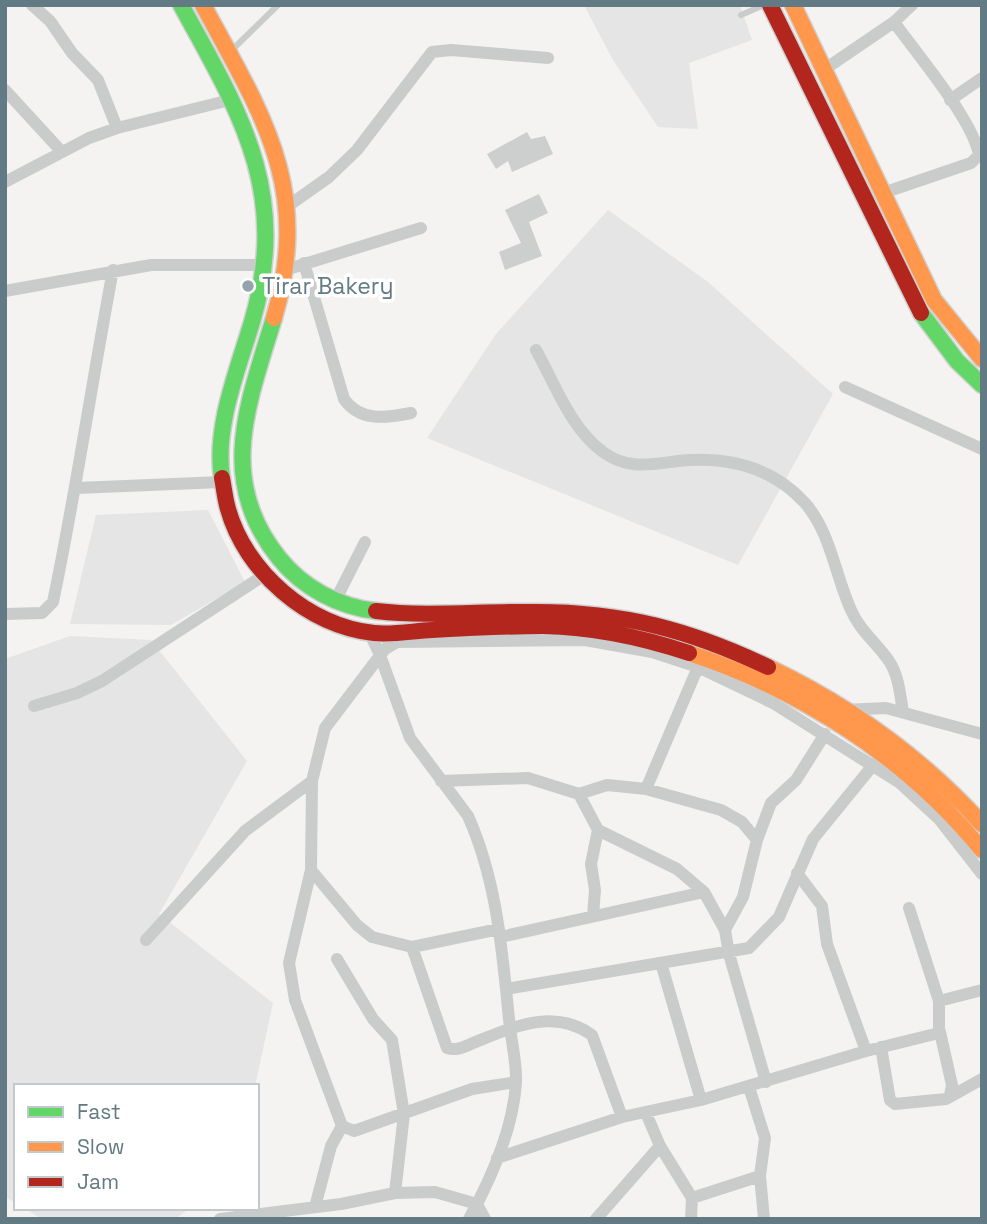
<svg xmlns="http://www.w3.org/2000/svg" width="987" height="1224" font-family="'Space Grotesk',sans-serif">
<rect width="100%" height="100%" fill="#f4f3f1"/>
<!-- built -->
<path fill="#e4e5e4" d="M 584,5 L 740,5 L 752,40 L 689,63 L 698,129 L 658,127 L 613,60 Z
M 608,210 L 708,282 L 833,394 L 738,565 L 427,438 L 496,334 Z
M 208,510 L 245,582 L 171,625 L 70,624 L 96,515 Z
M 70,636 L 151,640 L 247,761 L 159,914 L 273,1003 L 255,1086 L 16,1086 L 16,1203 L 5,1197 L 5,659 Z
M 24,1208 L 190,1208 L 175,1219 L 42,1219 Z"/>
<!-- building -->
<path fill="#cdcfce" d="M 527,132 L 531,139 L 545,136 L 553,154 L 512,172 L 508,161 L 496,169 L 487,154 Z
M 539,194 L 548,213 L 529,222 L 542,256 L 505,270 L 499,252 L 521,243 L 505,210 Z"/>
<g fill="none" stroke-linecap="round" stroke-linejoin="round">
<defs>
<path id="fast" d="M 181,5 C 241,114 290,193 252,322 C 238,369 214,427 222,478
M 921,313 L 957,361 L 982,385
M 274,318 C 248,404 216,480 279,558 C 303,588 339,607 376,611"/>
<path id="slow" d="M 203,5 C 263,116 312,188 274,318
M 793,5 L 934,300 L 982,359
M 689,653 C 802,690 907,758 982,850
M 768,667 C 848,705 922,758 982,824"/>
<path id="jam" d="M 770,5 L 921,313
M 222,478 C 224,488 225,499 228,509 C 245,571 309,627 374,633 C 393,635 413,631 432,630 C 469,628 506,626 543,626 C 594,627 641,637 689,653
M 376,611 C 429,617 483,611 536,612 C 623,612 690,630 768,667"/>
</defs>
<!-- fast casing -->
<use href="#fast" stroke="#d0d1d1" stroke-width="19"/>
<!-- slow casing -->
<use href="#slow" stroke="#d0d1d1" stroke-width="19"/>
<!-- jam casing -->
<use href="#jam" stroke="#d0d1d1" stroke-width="19"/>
<!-- lane -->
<path stroke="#cacccc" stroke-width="6" d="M 741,15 L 764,5
M 232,50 L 278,5"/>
<!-- street -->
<path stroke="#cacccc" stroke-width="12" d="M 32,5 L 50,21 L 72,53 L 98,80 L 117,128
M 825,69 L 894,22 L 912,5
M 5,90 L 62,152
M 950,100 L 982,78
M 5,182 L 89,138 L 117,128 L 230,100
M 883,193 L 971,163 L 979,155 C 973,120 917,54 894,22
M 288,206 L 329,177 L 357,150 L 432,52 L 451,50 L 548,58
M 304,263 L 344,399 C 360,422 386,418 411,413
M 285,270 L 421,228
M 5,291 L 151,265 L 266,265
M 536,350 C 555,384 571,429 603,452 C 632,473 657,462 690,460 C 734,458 775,470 805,503 C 831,533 835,575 851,610 C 860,631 877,643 889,661 C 899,676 900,695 903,712
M 845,387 L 982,449
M 77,488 L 222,482
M 335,601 L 365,542
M 5,614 L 42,613 L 53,602 C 76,492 92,381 113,270
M 369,632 L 380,655 L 410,738 L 468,816 C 497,881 502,950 509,1019 C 511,1041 517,1062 516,1083 C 513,1129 491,1179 469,1219
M 34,706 L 77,693 L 102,681 L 266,574
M 842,710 L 886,708 L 982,734
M 441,781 L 528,778 L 579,794 L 607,785 L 646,789 L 721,810 L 742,822 L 757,840
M 646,789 L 698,667
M 579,794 L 598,830 L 677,869 L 704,892 L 725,930 L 729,954 L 766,1082
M 311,870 L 289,963 L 295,1000 L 342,1126 L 354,1131 L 472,1089 L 516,1082
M 797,873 L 822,906 L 827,944 L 866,1051
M 593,916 L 595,890 L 591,864 L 598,830
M 499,929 L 412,947 L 372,937 L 357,925 L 311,870 L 312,781 L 325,728 L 385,649 L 397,642 L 585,640 L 652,652 L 698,667 L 773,703 L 900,783 L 939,819 L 982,874
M 725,930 L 743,897 L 757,840 L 771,803 L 796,780 L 825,734
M 500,937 L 704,892
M 146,940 L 245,831 L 312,781
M 412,947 L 447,1048 C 456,1051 464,1047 473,1043 C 511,1028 553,1007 592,1035 L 622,1117
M 337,959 L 373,1019 L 392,1040 L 404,1114 L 395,1193
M 661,963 L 701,1100
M 506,989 L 749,948 L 779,917 L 813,839 L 874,764
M 939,1001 L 982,990
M 940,1032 L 952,1085 L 950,1095
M 881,1047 L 890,1100 L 895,1104 L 946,1099 L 982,1079
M 749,1087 L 765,1138 L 760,1176 L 764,1219
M 646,1113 L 660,1146 L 692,1198 L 760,1176
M 497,1158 L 622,1117 L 701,1100 L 866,1051 L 939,1033 L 939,1001 L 909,908
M 315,1207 L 331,1146 L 342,1126
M 220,1219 L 341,1204 L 395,1193 L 435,1192 L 477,1204 L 485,1219
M 596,1219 L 660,1146
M 691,1219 L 692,1198"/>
<!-- fast -->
<use href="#fast" stroke="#63d668" stroke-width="16"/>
<!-- slow -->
<use href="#slow" stroke="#ff974d" stroke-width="16"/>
<!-- jam -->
<use href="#jam" stroke="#b3261e" stroke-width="16"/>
</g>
<!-- markers -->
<circle fill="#95a4aa" stroke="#fff" stroke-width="2.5" cx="248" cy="286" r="7"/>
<g text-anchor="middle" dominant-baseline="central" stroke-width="7" stroke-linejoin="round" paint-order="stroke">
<!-- poi labels -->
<g font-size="23" fill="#627a83" stroke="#fff" text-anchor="start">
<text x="262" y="286">Tirar Bakery</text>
</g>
</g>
<!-- border -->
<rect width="987" height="1224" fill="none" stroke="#627a83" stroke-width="14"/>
<!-- legend -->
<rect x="14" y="1084" width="245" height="126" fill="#ffffff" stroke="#c0cacd" stroke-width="2"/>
<rect x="28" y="1107" width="35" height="10" fill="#63d668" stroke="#c0cacd" stroke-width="2"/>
<text x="77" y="1119" font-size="21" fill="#627a83">Fast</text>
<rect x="28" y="1142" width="35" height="10" fill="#ff974d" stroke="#c0cacd" stroke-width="2"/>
<text x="77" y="1154" font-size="21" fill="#627a83">Slow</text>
<rect x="28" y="1177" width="35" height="10" fill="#b3261e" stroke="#c0cacd" stroke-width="2"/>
<text x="77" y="1189" font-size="21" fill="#627a83">Jam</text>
</svg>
